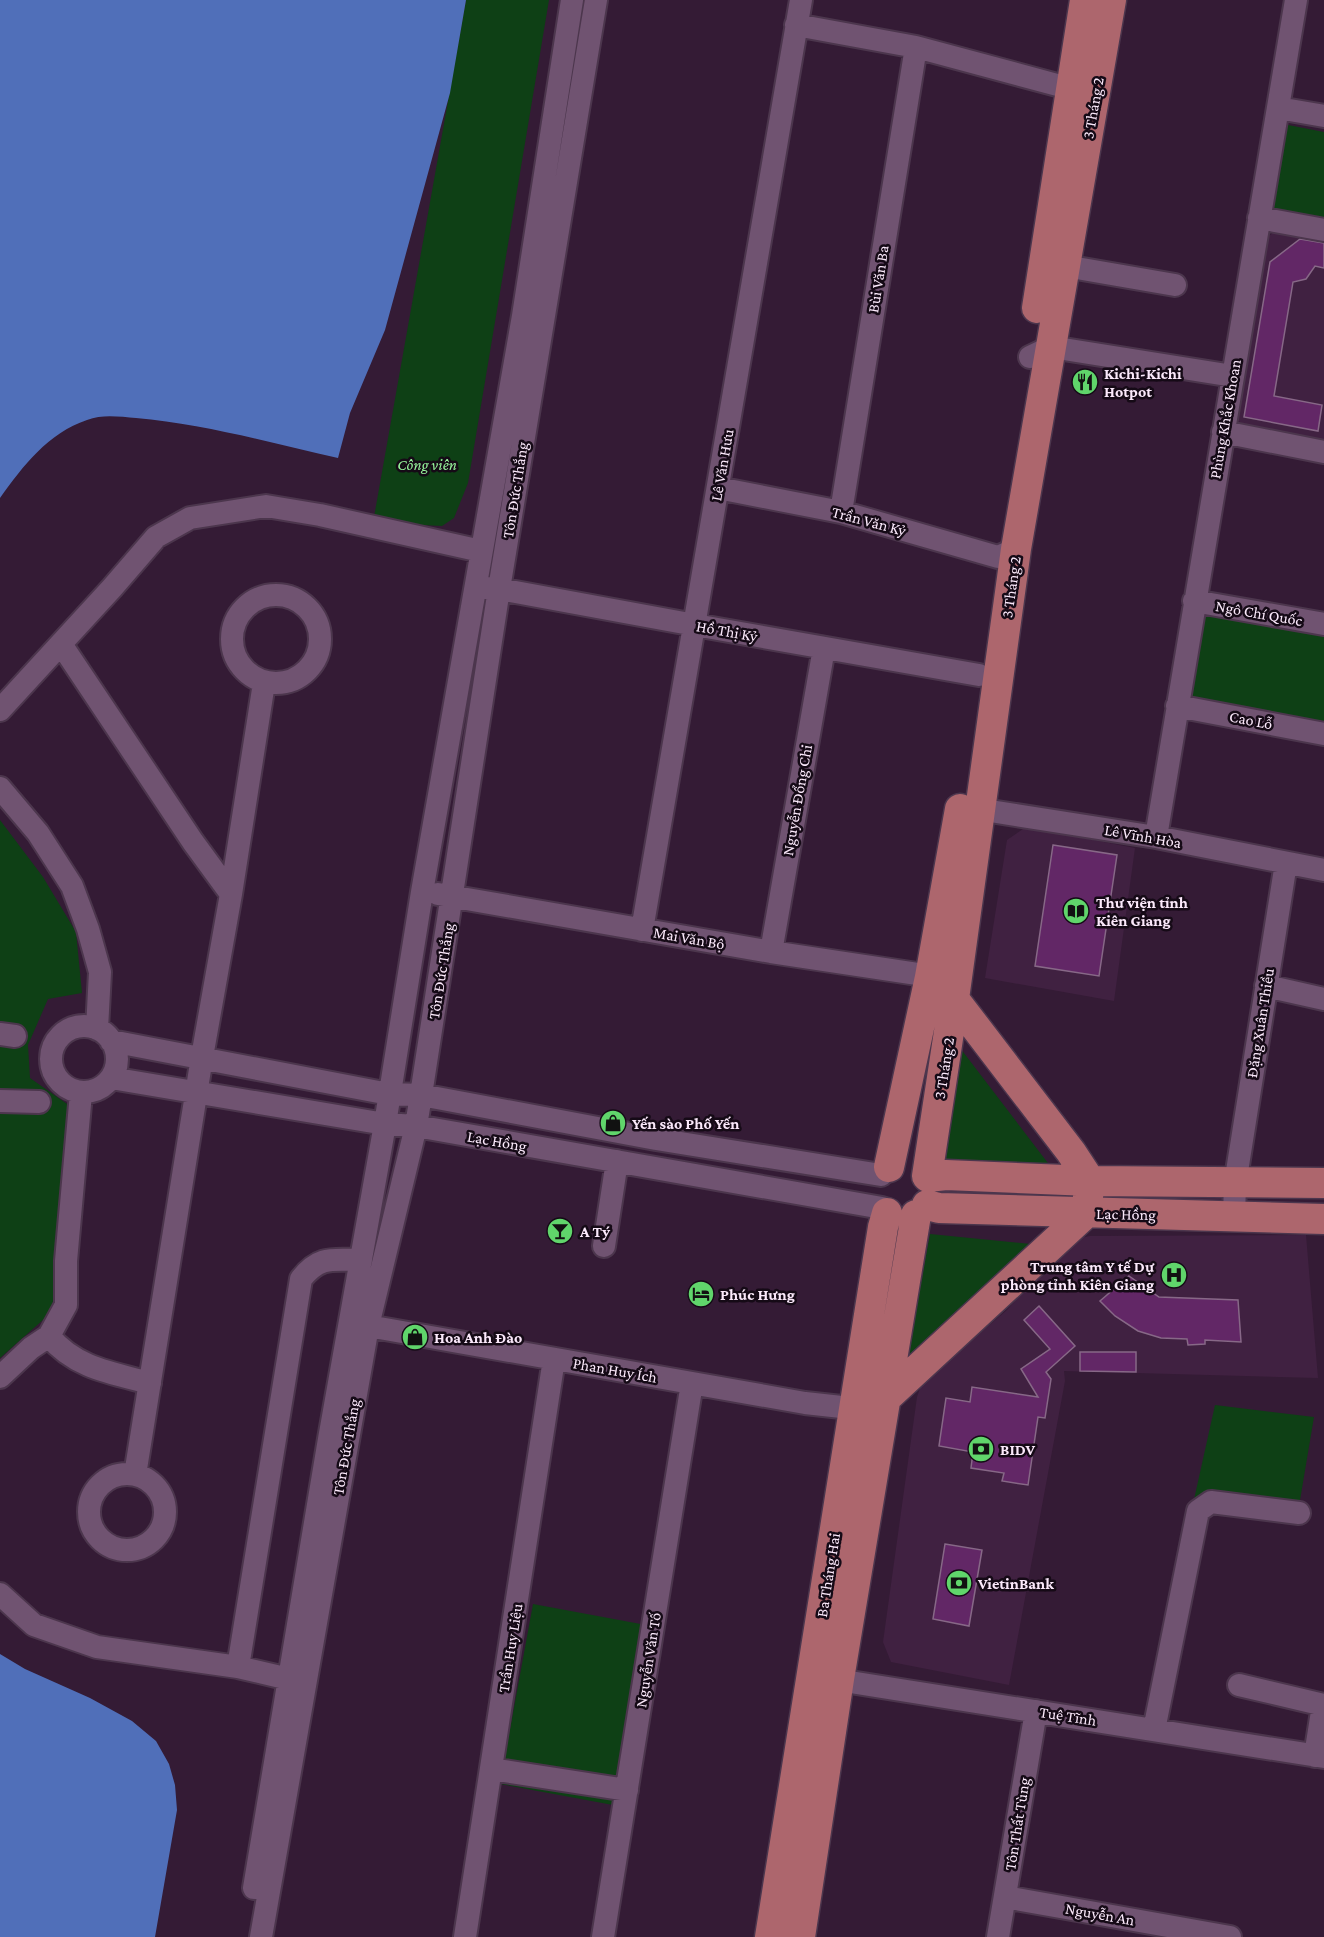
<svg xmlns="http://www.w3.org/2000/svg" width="1324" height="1937" font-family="'Crimson Pro',serif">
<rect width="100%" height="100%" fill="#341b35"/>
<!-- built -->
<path fill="#402141" d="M 1279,229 L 1324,239 L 1324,443 L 1245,427 L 1235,417 L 1264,239 Z
M 1026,827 L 1135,848 L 1114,1001 L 985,978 L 1007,840 Z
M 1306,1235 L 1318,1378 L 1064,1371 L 1065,1381 L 1009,1685 L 891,1662 L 883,1642 L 917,1397 L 922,1382 L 1007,1310 L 1070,1240 L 1090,1236 Z"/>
<!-- green -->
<path fill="#0e4015" d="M 466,0 L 549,0 L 468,483 L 454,518 L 442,526 L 421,525 L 374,517 Z
M 1283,124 L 1324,132 L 1324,230 L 1267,219 Z
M 1201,611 L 1324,634 L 1324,732 L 1188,706 Z
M 0,820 L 43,877 L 76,932 L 82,993 L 48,999 L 28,1045 L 30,1078 L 70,1106 L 52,1312 L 0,1358 Z
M 954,1040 L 1054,1171 L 935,1167 Z
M 930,1234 L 1031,1244 L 905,1368 Z
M 1215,1405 L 1314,1417 L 1296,1524 L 1193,1504 Z
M 533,1604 L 646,1625 L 613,1805 L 500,1784 Z"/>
<!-- water -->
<path fill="#506fb9" d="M 0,0 L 466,0 L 450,93 L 385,330 L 350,413 L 338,458 C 272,443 204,424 136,418 C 120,417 103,414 87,420 C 48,433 23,466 0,498 Z
M 0,1654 L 25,1669 L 90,1698 L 132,1721 L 156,1741 L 169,1764 L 175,1785 L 177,1810 L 155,1937 L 0,1937 Z"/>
<!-- building -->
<path fill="#622766" stroke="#876887" stroke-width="1.5" d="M 1300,239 L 1324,243 L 1324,268 L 1315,266 L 1306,279 L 1293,282 L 1274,396 L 1322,405 L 1318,431 L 1244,417 L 1270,262 Z
M 1053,845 L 1117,855 L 1099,976 L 1035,966 Z
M 1129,1276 L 1159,1297 L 1238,1300 L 1241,1342 L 1205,1340 L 1205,1344 L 1188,1345 L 1187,1339 L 1161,1338 L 1138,1331 L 1115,1316 L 1100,1301 Z
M 1039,1306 L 1075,1346 L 1046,1372 L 1051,1379 L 1045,1418 L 1038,1417 L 1028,1485 L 1002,1481 L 1004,1473 L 971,1468 L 973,1452 L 939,1446 L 946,1398 L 970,1402 L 972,1387 L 1038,1397 L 1021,1369 L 1050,1349 L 1024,1320 Z
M 1080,1352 L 1136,1352 L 1136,1372 L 1080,1371 Z
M 945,1544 L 982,1550 L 969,1626 L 933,1619 Z"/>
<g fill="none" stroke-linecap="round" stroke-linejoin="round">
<defs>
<path id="minor" d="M 796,25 L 916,47 L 1072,89 L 1086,85
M 1278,108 L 1324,116
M 1259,218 L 1324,230
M 1065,266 L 1175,285
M 1030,357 L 1051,347 L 1233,376
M 1223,432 L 1324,452
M 718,488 L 841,512 L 998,557 L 1016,549
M 841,512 L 916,47
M 486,588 L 499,589 L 695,625 L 979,675
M232 639a44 44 0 1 1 88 0a44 44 0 1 1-88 0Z
M 1194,601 L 1324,624
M 61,644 L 193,842 L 231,894
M 1177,706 L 1324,734
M 0,710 L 112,588 L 156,537 L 190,518 L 266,506 L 320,515 L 481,551
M 0,788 L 38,833 L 72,886 L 88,929 L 100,972 L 97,1029
M 965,807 L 1156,837 L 1324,870
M 1156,837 L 1296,0
M 438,894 L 771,952 L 944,978
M 642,930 L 801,0
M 771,952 L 824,648
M 1266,986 L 1324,999
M51 1059a33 33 0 1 1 66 0a33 33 0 1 1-66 0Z
M 0,1034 L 15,1036
M 111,1041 L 389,1094 L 421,1095 L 656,1139 L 881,1175
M 111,1078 L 385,1124 L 416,1126 L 882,1208
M 0,1101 L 39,1102
M 1234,1216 L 1235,1184 L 1286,863
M 604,1246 L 617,1161
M 354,1328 L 368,1326 L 805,1403 L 869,1410
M 49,1336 C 75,1368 112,1373 150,1383
M 0,1377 L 31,1348 L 49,1336 L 66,1305 L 66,1261 L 81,1093
M89 1512a38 38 0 1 1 76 0a38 38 0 1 1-76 0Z
M 135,1475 L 202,1057 L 231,894 L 264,683
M 0,1594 L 34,1625 L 97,1647 L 238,1667 L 289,1679
M 238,1667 L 301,1279 C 320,1255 333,1260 361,1260
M 825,1678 L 1324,1757
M 1239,1685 L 1324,1705
M 1154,1730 L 1198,1511 L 1211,1502 L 1299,1513
M 1315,1756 L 1323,1705
M 491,1769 L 627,1790
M 254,1888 L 329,1439 L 385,1124 L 422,892 L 523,316 L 572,0
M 1005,1897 L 1230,1937
M 261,1937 L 368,1326 L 416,1126 L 421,1095 L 499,589 L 596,0
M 465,1937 L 554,1359
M 603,1937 L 692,1383
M 998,1937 L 1036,1711"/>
<path id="major" d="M 1037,308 L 1085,0
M 889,1167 L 930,977 L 960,809
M 927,1176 L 954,999 L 1016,549 L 1111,0
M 928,1177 L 946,1175 L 1090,1181 L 1324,1183
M 927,1205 L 939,1208 L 1324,1219
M 886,1398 L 1086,1213 L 1090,1181 L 1071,1152 L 954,999
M 770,1937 L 883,1227 L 887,1213
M 800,1937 L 839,1679 L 916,1215"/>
</defs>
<!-- minor casing -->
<use href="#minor" stroke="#4c364d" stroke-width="26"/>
<!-- major casing -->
<use href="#major" stroke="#4c364d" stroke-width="33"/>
<!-- minor -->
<use href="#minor" stroke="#705371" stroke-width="22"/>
<!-- major -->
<use href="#major" stroke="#ad666d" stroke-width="30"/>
</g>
<!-- icons -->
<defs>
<symbol id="restaurant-disc" viewBox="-11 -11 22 22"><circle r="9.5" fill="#60d56b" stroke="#150a16"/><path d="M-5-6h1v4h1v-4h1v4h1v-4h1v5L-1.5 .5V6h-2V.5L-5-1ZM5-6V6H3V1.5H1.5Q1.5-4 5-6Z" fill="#111"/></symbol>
<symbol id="library-disc" viewBox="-11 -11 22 22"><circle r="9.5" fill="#60d56b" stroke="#150a16"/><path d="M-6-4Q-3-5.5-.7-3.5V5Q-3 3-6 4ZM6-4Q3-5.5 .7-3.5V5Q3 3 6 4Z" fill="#111"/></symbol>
<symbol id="shop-disc" viewBox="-11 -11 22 22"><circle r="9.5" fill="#60d56b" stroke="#150a16"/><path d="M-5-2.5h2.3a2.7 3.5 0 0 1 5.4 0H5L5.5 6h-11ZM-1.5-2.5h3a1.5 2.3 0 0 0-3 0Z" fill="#111"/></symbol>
<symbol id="bar-disc" viewBox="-11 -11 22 22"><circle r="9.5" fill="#60d56b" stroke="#150a16"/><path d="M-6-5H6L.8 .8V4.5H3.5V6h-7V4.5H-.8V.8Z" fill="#111"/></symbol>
<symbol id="hospital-disc" viewBox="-11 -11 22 22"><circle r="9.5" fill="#60d56b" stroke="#150a16"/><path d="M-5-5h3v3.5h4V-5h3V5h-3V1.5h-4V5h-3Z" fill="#111"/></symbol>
<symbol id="hotel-disc" viewBox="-11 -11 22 22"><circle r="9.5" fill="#60d56b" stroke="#150a16"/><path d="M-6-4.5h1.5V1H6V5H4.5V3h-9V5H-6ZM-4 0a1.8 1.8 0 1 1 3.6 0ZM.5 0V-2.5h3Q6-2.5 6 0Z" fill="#111"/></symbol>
<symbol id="bank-disc" viewBox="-11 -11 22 22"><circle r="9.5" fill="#60d56b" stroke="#150a16"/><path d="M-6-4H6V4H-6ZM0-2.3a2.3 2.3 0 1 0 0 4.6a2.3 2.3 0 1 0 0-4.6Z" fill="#111"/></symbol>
</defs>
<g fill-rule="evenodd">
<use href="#restaurant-disc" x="1070" y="367" width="30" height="30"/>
<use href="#library-disc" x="1061" y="896" width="30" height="30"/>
<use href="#shop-disc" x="598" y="1108" width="30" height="30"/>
<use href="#bar-disc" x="545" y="1216" width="30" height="30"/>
<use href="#hospital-disc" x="1159" y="1260" width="30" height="30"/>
<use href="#hotel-disc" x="686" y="1279" width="30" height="30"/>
<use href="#shop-disc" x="400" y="1322" width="30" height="30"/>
<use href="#bank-disc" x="966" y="1434" width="30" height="30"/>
<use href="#bank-disc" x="944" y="1568" width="30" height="30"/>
</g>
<g text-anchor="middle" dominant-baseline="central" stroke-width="5" stroke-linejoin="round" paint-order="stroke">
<!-- street labels -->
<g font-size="16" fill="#fbe9fb" stroke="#150a16">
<text transform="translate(1093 108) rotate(-80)">3 Tháng 2</text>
<text transform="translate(878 279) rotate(-81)">Bùi Văn Ba</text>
<text transform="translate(1225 419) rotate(-80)">Phùng Khắc Khoan</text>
<text transform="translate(722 465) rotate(-80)">Lê Văn Hưu</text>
<text transform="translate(515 490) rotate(-81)">Tôn Đức Thắng</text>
<text transform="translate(869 521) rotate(15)">Trần Văn Kỷ</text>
<text transform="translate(1011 587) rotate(-82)">3 Tháng 2</text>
<text transform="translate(1259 613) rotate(10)">Ngô Chí Quốc</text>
<text transform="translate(727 631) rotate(10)">Hồ Thị Kỷ</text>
<text transform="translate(1251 720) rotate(11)">Cao Lỗ</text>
<text transform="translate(797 800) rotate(-80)">Nguyễn Đổng Chi</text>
<text transform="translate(1143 836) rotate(10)">Lê Vĩnh Hòa</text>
<text transform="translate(689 938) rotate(10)">Mai Văn Bộ</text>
<text transform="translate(441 971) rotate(-81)">Tôn Đức Thắng</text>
<text transform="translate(1260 1023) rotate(-81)">Đặng Xuân Thiều</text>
<text transform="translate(944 1068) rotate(-81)">3 Tháng 2</text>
<text transform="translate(497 1141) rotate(10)">Lạc Hồng</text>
<text transform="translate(1126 1214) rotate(1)">Lạc Hồng</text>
<text transform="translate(615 1370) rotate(10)">Phan Huy Ích</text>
<text transform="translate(346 1447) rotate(-80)">Tôn Đức Thắng</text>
<text transform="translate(828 1575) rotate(-81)">Ba Tháng Hai</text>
<text transform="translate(510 1648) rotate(-81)">Trần Huy Liệu</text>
<text transform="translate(648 1660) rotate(-81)">Nguyễn Văn Tố</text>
<text transform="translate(1068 1716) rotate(9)">Tuệ Tĩnh</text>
<text transform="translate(1017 1824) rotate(-81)">Tôn Thất Tùng</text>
<text transform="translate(1100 1914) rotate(10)">Nguyễn An</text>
</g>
<!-- poi labels -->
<g font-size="16" font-weight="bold" fill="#fbe9fb" stroke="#150a16" text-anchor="start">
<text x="1104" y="373">Kichi-Kichi<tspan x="1104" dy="18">Hotpot</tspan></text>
<text x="1096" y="902">Thư viện tỉnh<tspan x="1096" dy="18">Kiên Giang</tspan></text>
<text x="632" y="1123">Yến sào Phố Yến</text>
<text x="580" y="1231">A Tý</text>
<text x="1154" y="1266" text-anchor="end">Trung tâm Y tế Dự<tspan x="1154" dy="18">phòng tỉnh Kiên Giang</tspan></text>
<text x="720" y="1294">Phúc Hưng</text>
<text x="434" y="1337">Hoa Anh Đào</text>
<text x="1000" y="1449">BIDV</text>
<text x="978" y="1583">VietinBank</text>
</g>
<!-- park labels -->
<g font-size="16" font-style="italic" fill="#97f59c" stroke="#150a16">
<text x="427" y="464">Công viên</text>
</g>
</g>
</svg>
